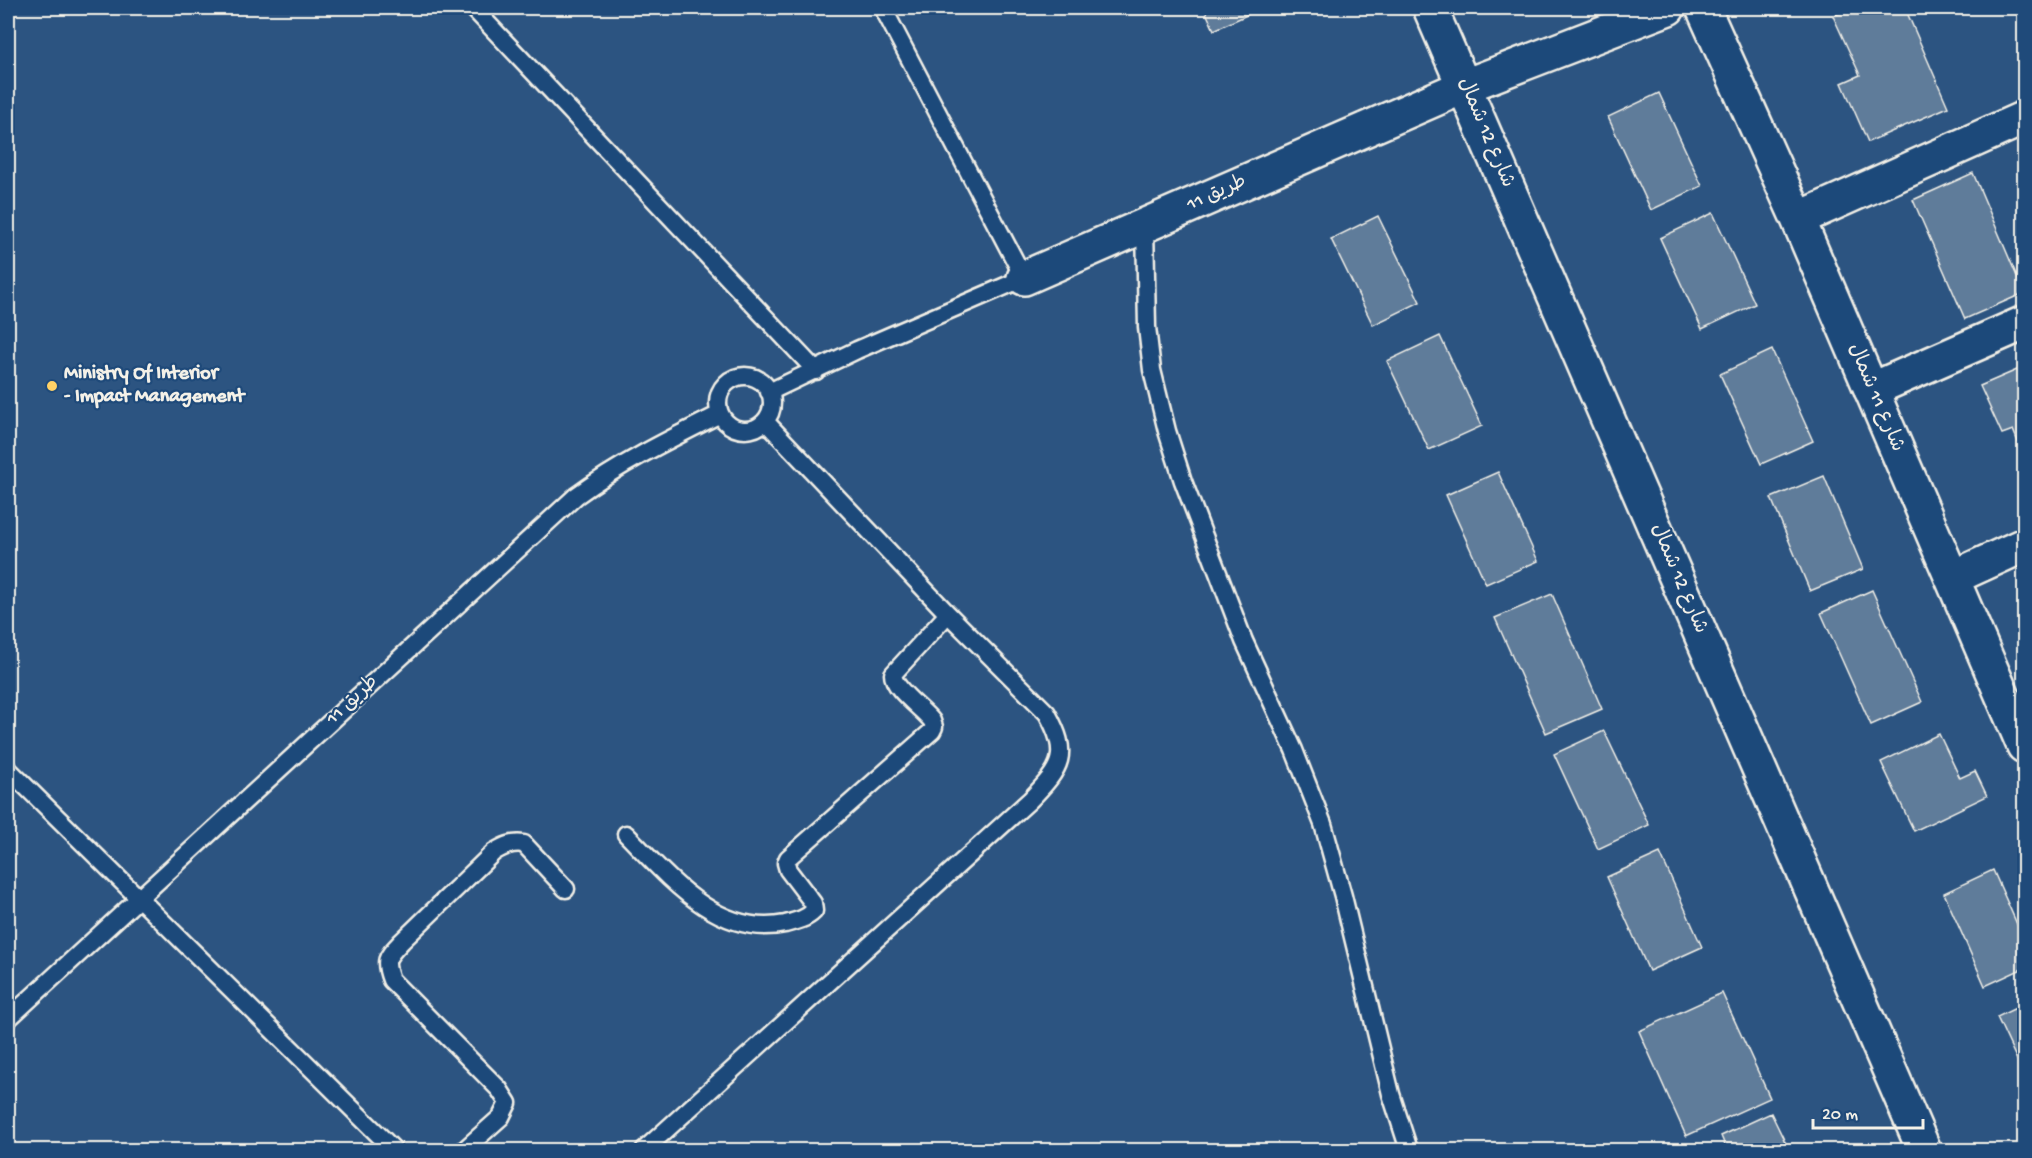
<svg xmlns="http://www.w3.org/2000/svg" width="2032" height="1158" font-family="'Gochi Hand','Playpen Sans Arabic',sans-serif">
<rect width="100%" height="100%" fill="#2c5481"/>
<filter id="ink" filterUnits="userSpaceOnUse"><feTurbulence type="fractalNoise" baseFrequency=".0167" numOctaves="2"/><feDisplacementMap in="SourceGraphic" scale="12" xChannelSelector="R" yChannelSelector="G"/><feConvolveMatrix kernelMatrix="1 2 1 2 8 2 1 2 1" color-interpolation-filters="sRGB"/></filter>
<g filter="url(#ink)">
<!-- building -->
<path fill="#5e7b9a" stroke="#f4f1e8" stroke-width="1.5" d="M 1204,8 L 1262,8 L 1214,30 Z
M 1851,8 L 1905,8 L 1948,107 L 1868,142 L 1842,83 L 1860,75 L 1833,16 Z
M 1659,93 L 1702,186 L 1651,210 L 1608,117 Z
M 1973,173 L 2024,293 L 1965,319 L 1913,200 Z
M 1713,213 L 1755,304 L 1702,329 L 1660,238 Z
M 1378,216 L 1420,302 L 1373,325 L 1331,239 Z
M 1440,336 L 1482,426 L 1429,450 L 1387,361 Z
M 1772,350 L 1813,441 L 1761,464 L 1720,374 Z
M 2024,367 L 2024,456 L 2013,430 L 2002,434 L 1980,386 Z
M 1498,472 L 1538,561 L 1486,584 L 1446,495 Z
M 1824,476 L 1863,569 L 1810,591 L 1771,498 Z
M 1872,590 L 1922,702 L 1871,725 L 1821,613 Z
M 1552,594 L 1602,709 L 1546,733 L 1495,618 Z
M 1604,731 L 1649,825 L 1598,849 L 1554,754 Z
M 1939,734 L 1960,778 L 1975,771 L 1987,796 L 1914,831 L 1881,762 Z
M 1660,853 L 1702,947 L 1649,971 L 1607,877 Z
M 1993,870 L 2024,940 L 2024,968 L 1985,986 L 1944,893 Z
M 1722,993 L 1770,1098 L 1686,1136 L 1639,1031 Z
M 2024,1004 L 2024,1075 L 1997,1017 Z
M 1771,1113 L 1789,1150 L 1727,1150 L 1721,1136 Z"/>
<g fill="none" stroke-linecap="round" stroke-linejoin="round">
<defs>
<path id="lane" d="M 473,8 L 816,371
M 1145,225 L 1147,327 L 1152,370 L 1167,431 L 1183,481 L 1244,641 L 1294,750 L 1323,824 L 1343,896 L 1391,1094 L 1409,1150
M718 403a27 27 0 1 1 54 0a27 27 0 1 1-54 0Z
M 769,392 L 857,350 L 1024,278 L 883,8
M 8,769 L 394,1150
M 626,834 C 668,877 718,938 785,924 C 797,921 806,919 814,911 L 813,903 L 788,870 L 786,863 L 788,858 L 932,731 L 934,727 L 932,721 C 922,708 893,689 893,674 L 948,614
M 8,1019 L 576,496 C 621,463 670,439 720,414
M 464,1150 L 501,1117 L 508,1103 L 499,1089 L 391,980 C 383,959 387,957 402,941 L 494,852 C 504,846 512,842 524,844 L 566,889
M 644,1150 L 1030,800 C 1062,767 1070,755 1047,713 L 948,614 L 765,421"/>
<path id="street" d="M 1430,8 L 1924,1150
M 1703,8 L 1798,219 L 2024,746
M 1798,219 L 2024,118
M 1024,278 L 1465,86 L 1668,8
M 1871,390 L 2024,323
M 1952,578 L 2024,545"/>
</defs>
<!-- lane casing -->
<use href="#lane" stroke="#f4f1e8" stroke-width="21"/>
<!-- street casing -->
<use href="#street" stroke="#f4f1e8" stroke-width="38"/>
<!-- lane -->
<use href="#lane" stroke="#1f4a7a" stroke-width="16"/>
<!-- street -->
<use href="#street" stroke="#1f4a7a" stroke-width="33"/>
</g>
</g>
<!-- markers -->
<circle fill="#ffd166" stroke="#1f4a7a" stroke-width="2" cx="52" cy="386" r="6"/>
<g text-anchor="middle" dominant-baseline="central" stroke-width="4.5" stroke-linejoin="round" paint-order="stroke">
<!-- street labels -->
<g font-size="20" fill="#f4f1e8" stroke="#1f4a7a">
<text transform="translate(1485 133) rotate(67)">شارع 12 شمال</text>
<text transform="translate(1217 194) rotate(-24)">طريق 11</text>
<text transform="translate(1875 398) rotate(67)">شارع 11 شمال</text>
<text transform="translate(1678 579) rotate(67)">شارع 12 شمال</text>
<text transform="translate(353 701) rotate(-43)">طريق 11</text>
</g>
<!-- poi labels -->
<g font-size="20" font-weight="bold" fill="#f4f1e8" stroke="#1f4a7a" text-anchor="start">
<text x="64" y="374">Ministry Of Interior<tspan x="64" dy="23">- Impact Management</tspan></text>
</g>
</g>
<!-- margin -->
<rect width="2032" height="1158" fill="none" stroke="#1f4a7a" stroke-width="30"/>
<rect x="15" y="15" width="2002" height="1128" fill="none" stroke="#f4f1e8" stroke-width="2" filter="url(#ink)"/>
<!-- scale -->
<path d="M1813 1119v9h110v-9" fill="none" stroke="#f4f1e8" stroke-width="3"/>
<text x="1822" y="1119" font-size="18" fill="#f4f1e8" stroke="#1f4a7a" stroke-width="4.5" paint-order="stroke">20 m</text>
</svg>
